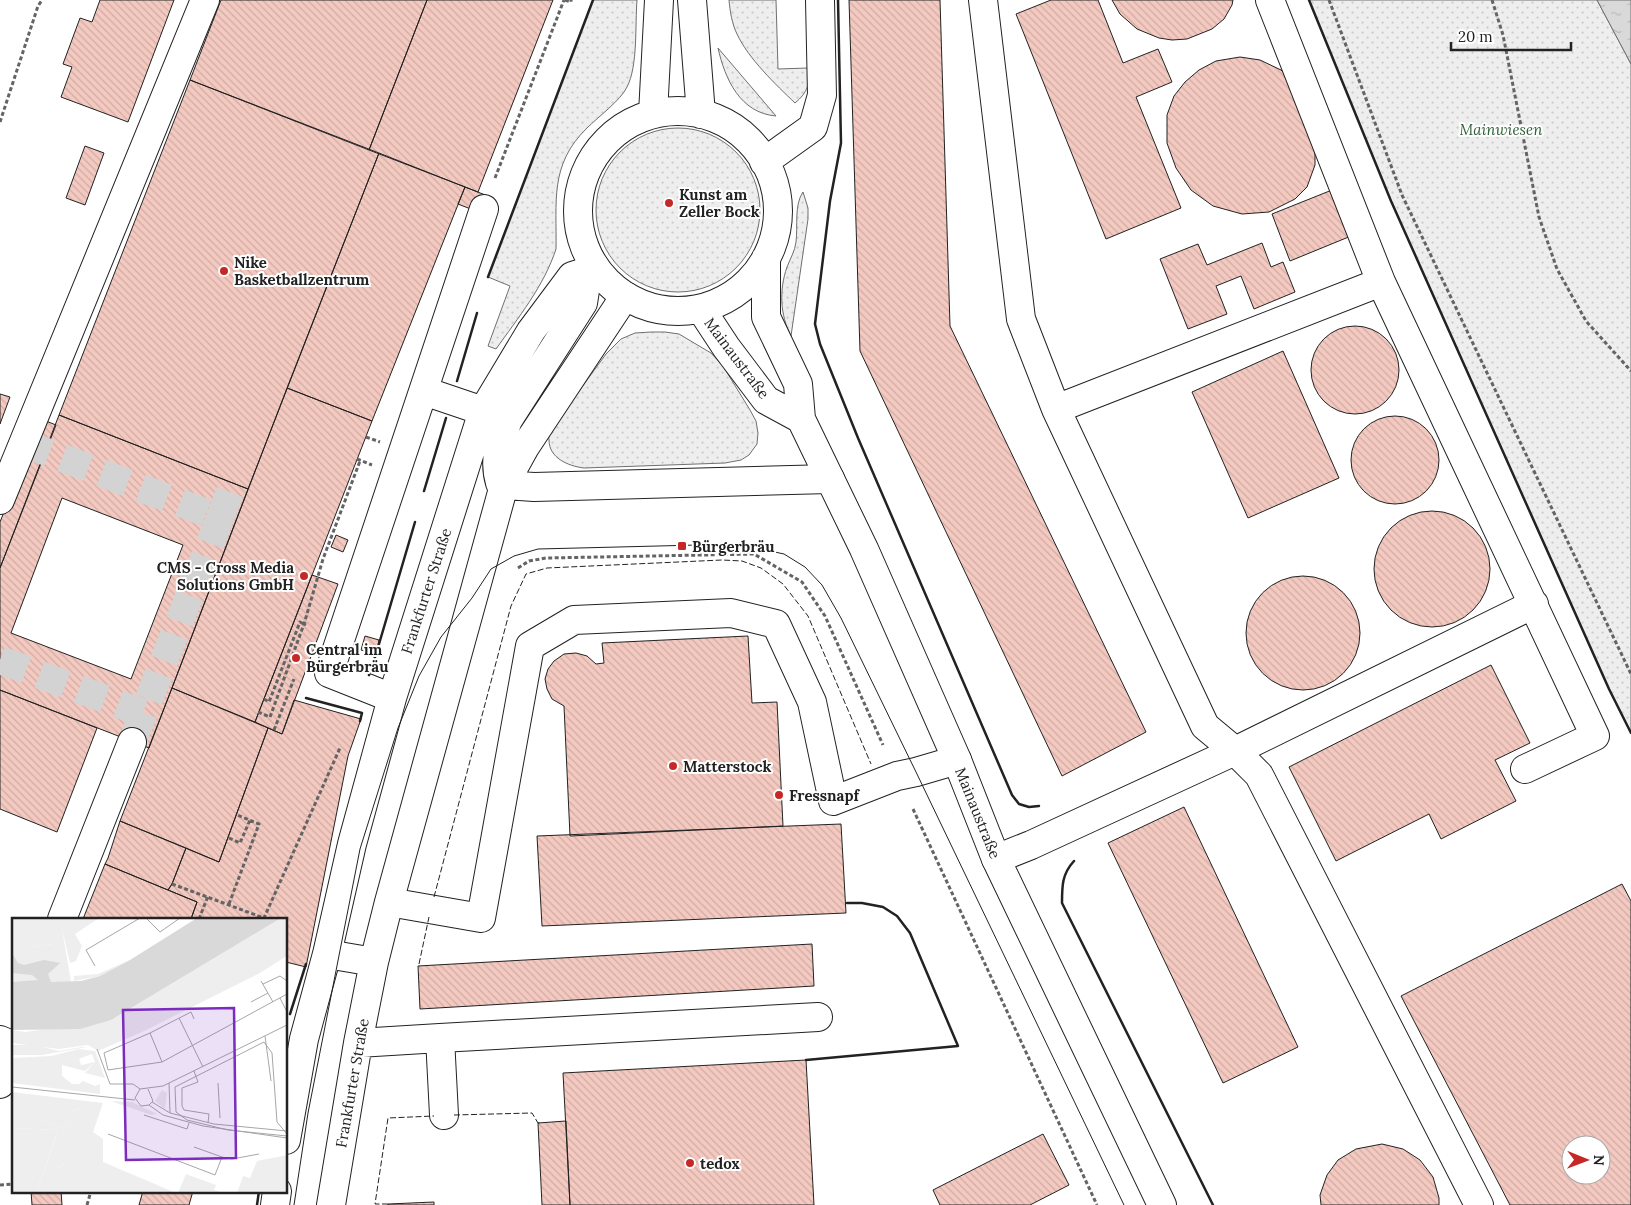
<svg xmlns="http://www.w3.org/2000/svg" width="1631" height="1205" font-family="Lora,serif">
<defs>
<pattern id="grass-dots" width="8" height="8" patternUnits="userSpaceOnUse" patternTransform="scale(1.25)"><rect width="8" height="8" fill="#eee"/><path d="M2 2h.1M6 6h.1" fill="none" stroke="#ccc" stroke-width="1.8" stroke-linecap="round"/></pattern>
<pattern id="water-ripples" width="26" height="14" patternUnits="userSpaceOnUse" patternTransform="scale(1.25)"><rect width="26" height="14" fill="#d9d9d9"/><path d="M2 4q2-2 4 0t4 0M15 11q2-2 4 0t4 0" fill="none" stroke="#bababa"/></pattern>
<pattern id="building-back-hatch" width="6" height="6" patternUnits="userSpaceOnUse" patternTransform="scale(1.25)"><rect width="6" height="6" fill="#f3c9c0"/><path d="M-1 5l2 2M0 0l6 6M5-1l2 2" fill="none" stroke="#d0aca5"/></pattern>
</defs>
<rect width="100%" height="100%" fill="#fff"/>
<!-- grass -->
<path fill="url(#grass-dots)" stroke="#6f6f6f" d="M 593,0 L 637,0 C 635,25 638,66 627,87 C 621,100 598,117 587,128 C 549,165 557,202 556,249 C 544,286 518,318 496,349 L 488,346 L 510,286 L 488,277 Z
M 729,0 L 776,0 L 778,69 L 808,68 C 810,84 808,92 795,103 C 776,85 748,58 737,34 C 732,24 730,11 729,0 Z
M 1309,0 L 1597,0 L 1631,64 L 1631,733 L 1609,689 L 1391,201 Z
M 718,48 L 776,116 C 740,113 725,79 718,48 Z
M596 210a82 82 0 1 1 164 0a82 82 0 1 1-164 0Z
M 803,192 L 808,208 L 808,219 L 791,336 C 780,315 779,290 787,267 C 790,259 795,251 796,242 C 798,226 794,205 803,192 Z
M 651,332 L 665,332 L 679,334 L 711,353 L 723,366 L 750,410 L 756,421 L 758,433 L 757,444 L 749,455 L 741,460 L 725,463 L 584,468 C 568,466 549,458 549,440 C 548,436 551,431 552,428 L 606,354 L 621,339 L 635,333 Z"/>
<!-- water -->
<path fill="url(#water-ripples)" stroke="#6f6f6f" d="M 1597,0 L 1631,0 L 1631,64 Z"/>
<!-- building -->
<path fill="url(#building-back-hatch)" stroke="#222" fill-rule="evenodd" d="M 100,0 L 174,0 L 128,122 L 61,97 L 72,67 L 63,64 L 80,18 L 92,22 Z
M 221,0 L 427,0 L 369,150 L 190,80 Z
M 427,0 L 553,0 L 478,192 L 369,150 Z
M 849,0 L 940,0 L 950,326 L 1146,732 L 1062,776 L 860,351 Z
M 1051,0 L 1098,0 L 1123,63 L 1158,49 L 1172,82 L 1136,97 L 1181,208 L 1106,239 L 1016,14 Z
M 1112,0 L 1233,0 L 1232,5 L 1224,19 L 1212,29 L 1187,39 L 1172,40 L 1159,38 L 1137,29 L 1120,14 Z
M 1240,57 L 1260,60 L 1281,70 L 1300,89 L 1315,141 L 1315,165 L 1307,187 L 1295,199 L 1269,212 L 1242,214 L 1213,206 L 1191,190 L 1176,168 L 1167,143 L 1167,115 L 1174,96 L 1185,82 L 1199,70 L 1216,61 Z
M 190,80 L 379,153 L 248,489 L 59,415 Z
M 85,146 L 104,153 L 85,205 L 66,198 Z
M 379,153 L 465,187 L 372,421 L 287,388 Z
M 465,187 L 493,198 L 486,215 L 458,204 Z
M 1332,190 L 1351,236 L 1290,261 L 1272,214 Z
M 1262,243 L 1271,267 L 1283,262 L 1295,292 L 1254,309 L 1241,276 L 1216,286 L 1227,314 L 1188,329 L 1160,259 L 1198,244 L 1207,265 Z
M1311 370a44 44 0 1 1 88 0a44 44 0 1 1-88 0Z
M 1283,351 L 1339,478 L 1248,518 L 1192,392 Z
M 287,388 L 372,421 L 255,722 L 172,688 Z
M 0,394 L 10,397 L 0,424 Z
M 59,415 L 248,489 L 149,748 L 0,690 L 0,568 Z
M1351 460a44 44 0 1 1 88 0a44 44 0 1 1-88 0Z
M 41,419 L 56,425 L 0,568 L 0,522 Z
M 62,498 L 183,545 L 131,679 L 11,633 Z
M1374 569a58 58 0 1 1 116 0a58 58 0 1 1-116 0Z
M 336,535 L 348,540 L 343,552 L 331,547 Z
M 312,575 L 338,584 L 282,734 L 255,722 Z
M1246 633a57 57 0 1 1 114 0a57 57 0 1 1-114 0Z
M 365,636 L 379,640 L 376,654 L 361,650 Z
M 748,636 L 752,703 L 777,702 L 783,826 L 570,836 L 564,706 L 552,699 L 547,689 L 545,679 L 548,669 L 554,661 L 564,654 L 576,653 L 587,656 L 596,664 L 604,663 L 602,643 Z
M 1491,665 L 1530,743 L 1495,760 L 1516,801 L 1441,839 L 1429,814 L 1336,861 L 1289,767 Z
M 172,688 L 268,728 L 219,862 L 120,821 Z
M 0,690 L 97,728 L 57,832 L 0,809 Z
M 294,700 L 361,719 L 348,756 L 306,967 L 286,962 L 286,919 L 191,919 L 197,902 L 168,890 L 172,884 L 186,848 L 219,862 L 268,728 L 282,734 Z
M 1184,807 L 1298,1047 L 1223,1083 L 1108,843 Z
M 120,821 L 186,848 L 172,884 L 168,890 L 105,864 L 108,858 Z
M 841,824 L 846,913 L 542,926 L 537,836 Z
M 105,864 L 197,902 L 191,919 L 83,919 Z
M 1622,884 L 1631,901 L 1631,1205 L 1510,1205 L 1401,996 ZM 1571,1145 L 1601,1145 L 1601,1175 L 1571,1175 Z
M 812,944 L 814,986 L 420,1009 L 418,966 Z
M 806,1060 L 814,1205 L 570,1205 L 563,1073 Z
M 566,1121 L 570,1205 L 542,1205 L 538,1123 Z
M 1043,1134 L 1069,1185 L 1030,1205 L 940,1205 L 933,1190 Z
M 1382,1144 L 1403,1149 L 1420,1160 L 1433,1177 L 1439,1198 L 1439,1205 L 1321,1205 L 1320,1195 L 1327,1175 L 1338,1160 L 1356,1149 Z
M 31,1191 L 61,1191 L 62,1205 L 32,1205 Z
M 143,1191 L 193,1191 L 189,1205 L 139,1205 Z
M 434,1202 L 434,1205 L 388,1205 L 388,1204 Z"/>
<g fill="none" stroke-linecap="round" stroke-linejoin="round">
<!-- minor-tunnel -->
<path stroke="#d3d3d3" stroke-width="28" stroke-dasharray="28 14" stroke-linecap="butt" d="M 23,443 L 220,518 L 132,742
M 220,518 L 233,483
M 0,660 L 143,713"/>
<defs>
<path id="minor" d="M 983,0 L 1021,319 L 1056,409
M 1270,0 L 1381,282
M 764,162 L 813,127 L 822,95 L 820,0
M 588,271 L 583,303 L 508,420 C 500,441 493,460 500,483 L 504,485 L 534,487 L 830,479
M 424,391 L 483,411
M 0,500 L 205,0
M 392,698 L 329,673 L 484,209
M 996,859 L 1031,845 L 1235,751 L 1534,604
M 389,902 L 481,918 L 530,646 L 574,620 L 731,613 L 776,624 L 812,702 L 833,801 L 897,776 L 916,772 L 957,760
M 62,919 L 132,742
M 327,954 L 374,962
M 440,1038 L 818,1017
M 0,1040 L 12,1045 L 0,1084
M 358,1043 L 440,1038 L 444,1115
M 286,1140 L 304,1039 L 327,954 L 352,844 L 392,698 L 483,411 L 531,331 L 572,276 L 588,271 L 593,265
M 275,1205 L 277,1191
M 331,1205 L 358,1043 L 374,962 L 389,902 L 504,485 L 525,447 L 625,296
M 1479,1205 L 1259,775 L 1235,751 L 1205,726 L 1056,409 L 1381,282 L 1595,736 L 1525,769"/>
<path id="major" d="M 692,0 L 701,114
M578 211a100 100 0 1 1 200 0a100 100 0 1 1-200 0Z
M 653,114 L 659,0
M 766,258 L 766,317 L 798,384 L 801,419 L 864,549 L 957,760 L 996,859 L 1162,1205
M 701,309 L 726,347 L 766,400 L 801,419"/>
</defs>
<!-- minor casing -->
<use href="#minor" stroke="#222" stroke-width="30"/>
<!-- major casing -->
<use href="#major" stroke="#222" stroke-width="30"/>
<!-- path -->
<path stroke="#646464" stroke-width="3" stroke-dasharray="4 2.5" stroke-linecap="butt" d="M 565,0 L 571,2 L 571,0
M 1329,0 L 1402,195 L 1631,674
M 1492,0 L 1503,35 L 1539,217 L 1557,269 L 1586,321 L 1631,371
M 0,122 L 38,6 L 42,0
M 495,178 L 564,0
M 518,568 L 529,561 L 546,558 L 754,554 L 802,582 L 825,616 L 883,745
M 264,699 L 269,702 L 300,622 L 306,625
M 258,712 L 270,717 L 304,624 L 323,559 L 360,461
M 274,730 L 294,679
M 913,809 L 1097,1205
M 229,838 L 240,843 L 250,820
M 172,884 L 264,918 L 340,748
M 229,904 L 259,824 L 237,815
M 199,919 L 208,896
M 0,1185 L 14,1184
M 87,1205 L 91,1191"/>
<!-- minor -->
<use href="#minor" stroke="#fff" stroke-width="28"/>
<!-- major -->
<use href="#major" stroke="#fff" stroke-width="28"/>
<!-- tram -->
<path stroke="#222" stroke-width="1" d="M 294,1205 L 308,1113 L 360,849 L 398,728 L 419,676 L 441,637 L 472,598 L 491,569 L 514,556 L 538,549 L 738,544 L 784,554 L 805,567 L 822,585 L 841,618 L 916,772 L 1124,1205"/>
<!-- path-bridge -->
<path stroke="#646464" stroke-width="3" stroke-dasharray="4 2.5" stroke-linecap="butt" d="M 366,437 L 380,442
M 357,459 L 372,465"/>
<!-- fence -->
<path stroke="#222" stroke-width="1" stroke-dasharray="6 2.5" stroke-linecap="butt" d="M 434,897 L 511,606 L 526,574 L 547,568 L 722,560 L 742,561 L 761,568 L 783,584 L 808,616 L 871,764
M 419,964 L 429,917
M 454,1115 L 532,1113 L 538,1123 L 541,1123
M 388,1204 L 375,1204 L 388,1118 L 434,1116"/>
<!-- wall -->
<path stroke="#222" stroke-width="2.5" d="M 838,0 L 841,143 L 830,201 L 815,324 L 820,344 L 858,438 L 1012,795 L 1019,804 L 1029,807 L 1039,806
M 1309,0 L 1391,201 L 1609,689 L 1631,733
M 488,277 L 593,0
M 457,381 L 477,313
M 424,491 L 446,418
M 379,644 L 415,522
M 369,675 L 377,651
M 306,698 L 362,713 L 360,721
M 1074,861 C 1062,874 1062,886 1062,903 L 1213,1205
M 290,1014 L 306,964
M 806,1060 L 958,1046 L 910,933 L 897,916 L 883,907 L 862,903 L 847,903
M 257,1205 L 259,1191"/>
</g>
<!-- markers -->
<g fill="#c62828" stroke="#fff" stroke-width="2">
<circle cx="669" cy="203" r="5"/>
<circle cx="224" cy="271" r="5"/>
<rect x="677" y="541" width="10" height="10" rx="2.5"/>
<circle cx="304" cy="576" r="5"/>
<circle cx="296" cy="658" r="5"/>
<circle cx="673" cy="766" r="5"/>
<circle cx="779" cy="795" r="5"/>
<circle cx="690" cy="1163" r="5"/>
</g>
<g text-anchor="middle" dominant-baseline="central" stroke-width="4" stroke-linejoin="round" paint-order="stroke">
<!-- park labels -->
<g font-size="15" font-style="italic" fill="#2f5e38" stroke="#fff">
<text x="1501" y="129">Mainwiesen</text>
</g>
<!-- poi labels -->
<g font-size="15" font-weight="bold" fill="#222" stroke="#fff" text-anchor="start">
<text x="679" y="194">Kunst am<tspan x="679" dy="17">Zeller Bock</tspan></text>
<text x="234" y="262">Nike<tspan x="234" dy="17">Basketballzentrum</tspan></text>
<text x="692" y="546">Bürgerbräu</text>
<text x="294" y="567" text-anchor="end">CMS - Cross Media<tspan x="294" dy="17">Solutions GmbH</tspan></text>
<text x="306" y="649">Central im<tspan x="306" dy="17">Bürgerbräu</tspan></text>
<text x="683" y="766">Matterstock</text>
<text x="789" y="795">Fressnapf</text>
<text x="700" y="1163">tedox</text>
</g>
<!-- street labels -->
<g font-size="15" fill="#222" stroke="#fff">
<text transform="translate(737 358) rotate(53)">Mainaustraße</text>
<text transform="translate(426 591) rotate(-72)">Frankfurter Straße</text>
<text transform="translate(978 813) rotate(68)">Mainaustraße</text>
<text transform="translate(352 1083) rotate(-80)">Frankfurter Straße</text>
</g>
</g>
<!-- overview -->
<g transform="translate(12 918)">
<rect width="275" height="275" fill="#fff"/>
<path d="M 0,0 L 87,0 L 63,16 L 70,28 L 64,43 L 58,45 L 50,11 L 41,26 L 23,29 L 14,25 L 0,30 ZM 269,0 L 275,0 L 275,38 L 246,56 L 130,114 L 86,133 L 76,127 L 47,131 L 0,125 L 0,112 L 13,114 L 99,102 ZM 118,42 L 88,58 L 62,63 L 62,58 L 86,56 ZM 0,127 L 23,127 L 47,133 L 70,129 L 75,129 L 30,137 L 0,137 ZM 80,136 L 67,140 L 69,147 L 83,144 L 73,153 L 50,147 L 65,139 ZM 150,172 L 155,175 L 153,191 L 143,183 ZM 99,183 L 120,184 L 145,196 L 139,197 ZM 70,190 L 73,195 L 61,232 L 48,250 L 40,247 L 52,211 L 62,192 ZM 0,202 L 29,202 L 48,209 L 45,212 L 0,210 ZM 0,215 L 44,218 L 24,275 L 0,275 ZM 275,237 L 275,275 L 225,275 L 231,258 L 238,260 L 245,243 ZM 174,256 L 204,267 L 202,272 L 211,275 L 166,275 Z" fill="#eee"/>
<path d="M 50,11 L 59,64 L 39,64 L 29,48 L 7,47 L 0,36 L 1,29 L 14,25 L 23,29 L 41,26 ZM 0,51 L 21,56 L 27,61 L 24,64 L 0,65 ZM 67,131 L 83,133 L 93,160 L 73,155 L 83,144 L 80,136 L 50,147 L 50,158 L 60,166 L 67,166 L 71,163 L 83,168 L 88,166 L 88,176 L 0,165 L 0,140 L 39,138 ZM 0,174 L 91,185 L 81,214 L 91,221 L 91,244 L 164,275 L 24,275 L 44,219 L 0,215 L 0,210 L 45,212 L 48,209 L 29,202 L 0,202 ZM 69,190 L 73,195 L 67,202 L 61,232 L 48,250 L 41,247 L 52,211 L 62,192 Z" fill="#eee" fill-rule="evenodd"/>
<path d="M 185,0 L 269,0 L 99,102 L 68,111 L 0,112 L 0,64 L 26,62 L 20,57 L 0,55 L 0,35 L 6,45 L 12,47 L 32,42 L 48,45 L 36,56 L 39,64 L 69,63 L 88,58 L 118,42 Z" fill="#d9d9d9"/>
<path fill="none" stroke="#d9d9d9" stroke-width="2.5" d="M 0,84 L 31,85 L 59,81 L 89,69 L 216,0"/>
<path fill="none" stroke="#a7a7a7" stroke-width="1" d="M 134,0 L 148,14 L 168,0M 83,48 L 74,32 L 128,0M 249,63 L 261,84M 251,66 L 268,58 L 275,63M 268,80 L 275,94M 239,84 L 256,75M 167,100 L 191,149M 182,101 L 179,94 L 138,115 L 150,144 L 275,76M 138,115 L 92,135 L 96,152 L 150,144M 253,118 L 259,163M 85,131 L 98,166 L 121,166 L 128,171M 182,153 L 186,164 L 170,170 L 170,188 L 172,192 L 197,196 L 196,205M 157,165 L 158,195M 206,165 L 208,200M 0,169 L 123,182M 136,171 L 141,183 L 137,187 L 129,188 L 123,180 L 128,171 L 151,168 L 275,107M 140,184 L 158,195 L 202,206 L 275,213M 137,187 L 151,197 L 191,208 L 275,220M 132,197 L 175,211 L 177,205M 96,216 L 203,257 L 210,239 L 220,241 L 247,236M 275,216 L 265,204 L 260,135 L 252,124 L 163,169 L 164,194 L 175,202 L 216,212 L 275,218M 182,229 L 210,239"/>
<path fill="#7b2cbf" fill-opacity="0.15" stroke="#7b2cbf" stroke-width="2.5" d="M 222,90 L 224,240 L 114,242 L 111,92 Z"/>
<rect width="275" height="275" fill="none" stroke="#222" stroke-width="2.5"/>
</g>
<!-- north arrow -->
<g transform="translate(1586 1160) rotate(91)"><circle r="24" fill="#ffffff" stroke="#a7a7a7"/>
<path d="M0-4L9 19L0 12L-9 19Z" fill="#c62828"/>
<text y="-8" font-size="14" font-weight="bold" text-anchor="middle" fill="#222222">N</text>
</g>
<!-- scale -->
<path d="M1451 42v8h120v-8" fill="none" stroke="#222222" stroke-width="2.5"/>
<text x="1458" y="42" font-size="15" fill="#222222" stroke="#ffffff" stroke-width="4" paint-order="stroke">20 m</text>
</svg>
